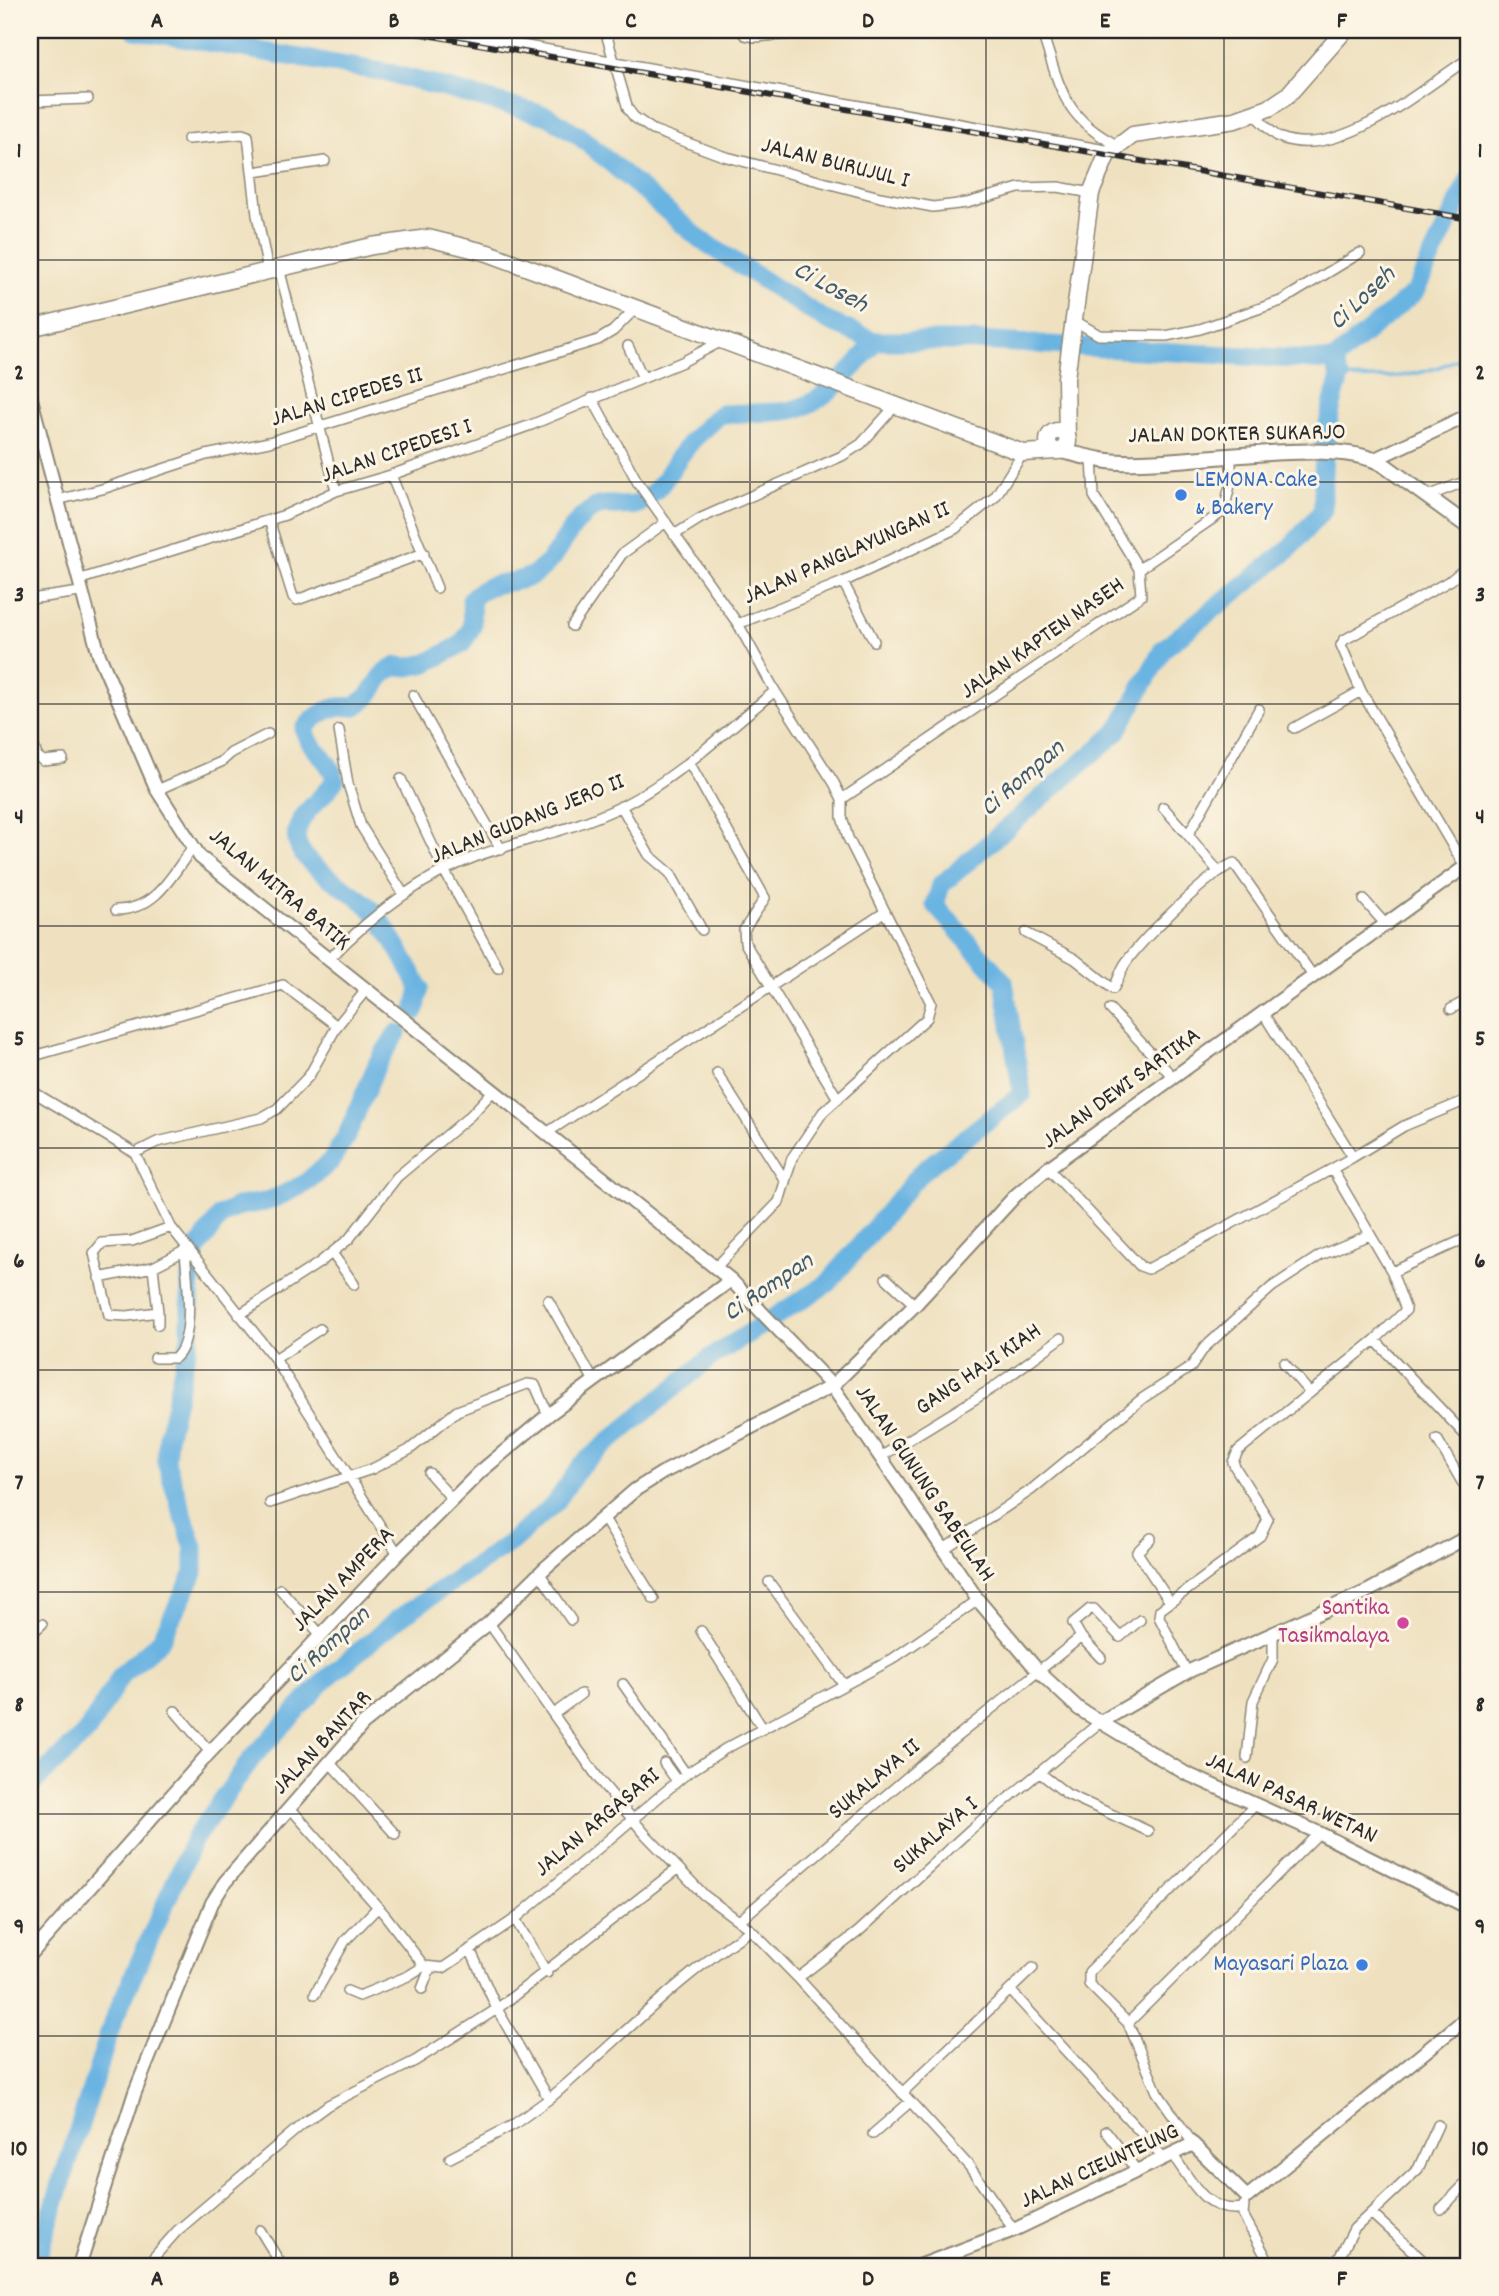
<svg xmlns="http://www.w3.org/2000/svg" width="1499" height="2296" font-family="Dekko,sans-serif">
<rect width="100%" height="100%" fill="#fcf5e5"/>
<filter id="ink" filterUnits="userSpaceOnUse"><feTurbulence type="fractalNoise" baseFrequency=".0143" numOctaves="2"/><feDisplacementMap in="SourceGraphic" scale="14" xChannelSelector="R" yChannelSelector="G"/><feConvolveMatrix kernelMatrix="1 2 1 2 8 2 1 2 1" color-interpolation-filters="sRGB"/></filter>
<filter id="wash" filterUnits="userSpaceOnUse"><feTurbulence type="fractalNoise" baseFrequency=".00686" numOctaves="4" result="noise"/><feDisplacementMap in="SourceGraphic" scale="28" xChannelSelector="R" yChannelSelector="G"/><feGaussianBlur stdDeviation="1.57" result="paint"/><feColorMatrix in="noise" values="0 0 0 0 0 0 0 0 0 0 0 0 0 0 0 0 0 1.4 0 .05"/><feComposite in="paint" operator="in"/></filter>
<g filter="url(#wash)">
<rect width="100%" height="100%" fill="#efe1c0"/>
<g fill="none" stroke-linecap="round" stroke-linejoin="round">
<!-- stream -->
<path stroke="#6ab4e2" stroke-width="3.5" d="M 1340,378 C 1385,380 1431,377 1469,352"/>
<!-- river -->
<path stroke="#6ab4e2" stroke-width="19" d="M 135,30 L 389,73 L 548,116 L 578,135 L 701,240 L 827,321 L 875,341 L 979,341 L 1333,361 L 1415,292 L 1469,179
M 415,1011 L 420,988 C 406,962 391,933 372,910 C 354,888 289,863 297,831 C 302,810 324,798 335,780 C 331,760 310,750 304,730 C 316,713 334,704 354,707 L 369,696 L 385,672 L 397,666 L 409,667 L 427,663 L 462,644 L 472,627 L 471,599 C 492,576 518,588 539,571 C 560,555 568,525 591,510 C 607,498 627,512 642,502 C 666,485 669,469 686,448 C 696,435 708,424 721,414 C 742,412 772,414 792,410 C 829,401 853,369 875,341
M 30,1786 L 87,1732 L 122,1674 L 160,1641 L 194,1573 L 194,1548 L 166,1462 L 168,1435 L 190,1337 L 190,1278 L 197,1249 L 221,1215 L 239,1206 L 265,1202 L 284,1194 L 304,1184 L 331,1161 L 347,1135 L 378,1062 L 397,1033
M 35,2266 L 113,2021 L 194,1839 L 252,1758 L 327,1678 L 399,1618 L 511,1542 L 556,1502 L 581,1465 L 710,1358 L 828,1283 L 921,1172 L 1022,1094 L 1004,982 L 935,905 L 941,885 L 1117,732 L 1163,649 L 1287,551 L 1323,510 C 1322,459 1324,426 1340,378 L 1333,361"/>
</g>
</g>
<g filter="url(#ink)">
<g fill="none" stroke-linecap="round" stroke-linejoin="round">
<defs>
<path id="street" d="M 438,30 L 1111,151
M 605,30 L 628,109 L 634,117 L 653,130 L 723,156 L 880,197 L 933,207 L 967,203 L 1019,188 L 1058,187 L 1091,193
M 740,30 L 745,35 L 755,37 L 841,30
M 1041,30 C 1060,84 1061,117 1117,145
M 30,101 L 88,99
M 1255,115 C 1262,122 1270,132 1279,137 C 1335,162 1417,93 1462,63
M 188,139 L 242,134 L 248,136 L 257,215 L 268,271
M 254,172 L 325,161
M 279,268 L 336,491
M 1075,321 L 1099,335 L 1166,336 L 1200,329 L 1281,301 L 1360,253
M 628,346 L 643,378
M 592,398 L 638,483 L 738,624 L 775,691 L 834,783 L 842,799 L 842,817 L 848,838 L 931,1003 L 927,1018 L 823,1112 L 792,1158 L 779,1202 L 716,1267
M 391,475 L 437,588
M 1428,496 L 1469,480
M 57,500 L 102,489 L 206,455 L 269,442 L 598,340 L 613,331 L 636,308
M 269,520 L 293,597 L 297,600 L 424,553
M 674,535 L 701,518 L 842,456 L 861,444 L 897,404
M 1139,569 L 1224,511 L 1231,481 L 1231,456
M 78,580 L 285,515 L 336,491 L 391,475 L 531,425 L 682,362 L 722,341
M 843,582 L 874,641
M 30,599 L 80,592
M 738,624 L 843,582 L 955,529 L 995,497 L 1023,453
M 572,626 L 622,554 L 666,522
M 413,695 L 501,849
M 1294,728 L 1361,691
M 339,730 L 348,784 L 361,826 L 404,895
M 30,735 L 37,756 L 43,761 L 63,759
M 690,764 L 765,898 L 744,930 L 745,943 L 838,1099
M 401,779 L 445,872 L 498,968
M 157,790 L 221,762 L 231,753 L 268,734
M 842,799 L 1141,596 L 1139,569 L 1094,496 L 1092,458
M 621,806 L 649,855 L 670,873 L 702,930
M 1163,807 L 1188,835 L 1259,709
M 1188,835 L 1218,871
M 1465,867 L 1361,691 L 1341,645 L 1344,640 L 1451,580 L 1469,565
M 1364,900 L 1387,926
M 116,910 C 155,910 171,877 192,848
M 1026,933 L 1075,959 L 1113,989 C 1118,981 1120,972 1125,964 C 1140,941 1210,872 1234,863 L 1313,976
M 329,959 C 371,916 420,877 477,856 C 525,839 576,829 622,806 C 680,776 725,731 775,691
M 1110,1009 L 1173,1077
M 1451,1009 L 1469,999
M 1263,1013 L 1353,1157 L 1332,1169
M 30,1057 L 283,985 L 337,1026
M 717,1073 L 784,1179
M 30,1090 L 135,1153 L 171,1227 L 275,1359 L 398,1554
M 548,1132 L 885,912
M 135,1153 L 157,1142 L 261,1118 L 277,1109 L 309,1076 L 337,1026 L 366,990
M 1353,1157 L 1404,1126 L 1469,1099
M 1048,1168 L 1140,1266 L 1148,1269 L 1332,1169 L 1392,1272 L 1406,1310 L 1375,1340 L 1238,1451 L 1233,1462 L 1235,1467 L 1268,1519 L 1260,1536 L 1160,1610 L 1159,1617 L 1187,1672
M 332,1253 L 354,1284
M 153,1267 L 158,1312
M 1392,1272 L 1469,1237
M 99,1278 L 153,1267 L 186,1250
M 886,1278 L 915,1305
M 548,1300 L 594,1381
M 239,1315 L 319,1263 L 349,1239 L 397,1177 L 471,1115 L 494,1090
M 158,1325 L 158,1312 L 127,1316 L 109,1315 L 94,1253 L 102,1243 L 132,1241 L 171,1227
M 1375,1340 L 1469,1439
M 155,1358 L 175,1358 C 196,1340 187,1277 185,1252
M 275,1359 L 320,1329
M 1284,1363 L 1310,1393
M 1437,1439 L 1469,1494
M 882,1456 L 993,1388 L 1061,1338
M 429,1473 L 453,1500
M 270,1503 L 372,1469 L 409,1450 L 457,1411 L 527,1384 L 535,1385 L 548,1415
M 603,1517 L 654,1599
M 1151,1538 L 1137,1552 L 1170,1602
M 944,1549 L 1031,1490 L 1143,1398 L 1191,1367 L 1204,1348 L 1272,1287 L 1321,1255 L 1369,1235
M 540,1574 L 571,1620
M 769,1582 L 844,1685
M 280,1589 L 321,1635
M 489,1623 L 601,1782 L 646,1835 L 704,1895 L 751,1930 L 798,1978 L 969,2166 L 1014,2230
M 701,1631 L 763,1729
M 30,1635 L 42,1624
M 1081,1637 L 1101,1658
M 623,1684 L 686,1774
M 175,1711 L 210,1752
M 555,1713 L 581,1694
M 1247,1758 L 1253,1701 L 1273,1659 L 1273,1633
M 329,1762 L 395,1834
M 664,1763 L 677,1781
M 1040,1773 L 1067,1794 L 1148,1831
M 291,1809 L 385,1915 L 424,1966 L 443,1968 L 515,1919 L 686,1774 L 725,1749 L 891,1660 L 978,1600
M 515,1919 L 547,1973
M 739,1921 L 919,1767 L 1081,1637 L 1073,1623 L 1090,1609 L 1094,1609 L 1120,1637 L 1140,1620
M 470,1949 L 497,2009 L 549,2099 C 616,2043 676,1978 751,1930
M 798,1978 L 858,1932 L 971,1829 L 1099,1723
M 422,1989 L 430,1968
M 347,1991 L 359,1996 L 408,1976 L 424,1966
M 1011,1991 L 1164,2158
M 315,1994 L 345,1941 L 378,1907
M 1128,2023 L 1089,1984 L 1089,1972 L 1256,1804
M 902,2093 L 1033,1968
M 1106,2131 L 1138,2172
M 873,2134 L 910,2102
M 1194,2145 L 1157,2092 L 1128,2023 L 1319,1833
M 1172,2154 C 1191,2180 1206,2215 1243,2208
M 450,2158 L 513,2125 L 549,2099
M 1244,2205 L 1243,2215 L 1271,2266
M 1441,2209 L 1469,2180
M 1372,2214 L 1429,2266
M 260,2230 L 282,2266
M 146,2266 L 177,2231 L 305,2122 L 328,2105 L 415,2061 L 497,2009 L 677,1869
M 1335,2266 L 1354,2229 L 1418,2169 L 1438,2125"/>
<path id="secondary" d="M 30,395 L 99,655 L 157,790 L 200,857 L 731,1280 L 832,1386 L 978,1600 L 1039,1672 L 1079,1709 L 1185,1773 L 1319,1833 L 1469,1908
M 1375,459 L 1469,415
M 1099,1723 L 1187,1672 L 1368,1591 L 1469,1536
M 30,1955 L 210,1752 L 398,1554 L 480,1472 L 548,1415 L 731,1280
M 79,2266 L 135,2092 L 212,1903 L 225,1882 L 363,1724 L 489,1623 L 545,1568 L 635,1490 L 662,1473 L 832,1386 L 915,1305 L 1016,1195 L 1048,1168 L 1469,864
M 919,2266 L 1014,2230 L 1193,2144 L 1247,2197 L 1469,2016"/>
<path id="primary" d="M 1061,451 C 1076,454 1092,459 1108,461 C 1172,469 1335,433 1384,465 L 1469,527"/>
<path id="highway" d="M 30,328 L 372,246 L 428,238 L 488,253 L 1023,453 L 1057,451
M1048 441a10 10 0 1 1 20 0a10 10 0 1 1-20 0Z
M 1067,438 L 1066,378 L 1091,193 L 1107,155 L 1133,135 L 1235,120 L 1269,108 L 1287,96 L 1345,30"/>
</defs>
<!-- street casing -->
<use href="#street" stroke="#8d8676" stroke-width="12"/>
<!-- secondary casing -->
<use href="#secondary" stroke="#8d8676" stroke-width="16"/>
<!-- primary casing -->
<use href="#primary" stroke="#8d8676" stroke-width="18"/>
<!-- highway casing -->
<use href="#highway" stroke="#8d8676" stroke-width="19"/>
<!-- street -->
<use href="#street" stroke="#fff" stroke-width="9"/>
<!-- secondary -->
<use href="#secondary" stroke="#fff" stroke-width="12"/>
<!-- primary -->
<use href="#primary" stroke="#fff" stroke-width="14"/>
<!-- highway -->
<use href="#highway" stroke="#fff" stroke-width="16"/>
<defs>
<path id="rail" d="M 399,30 L 1469,219"/>
</defs>
<!-- rail casing -->
<use href="#rail" stroke="#2b2b2b" stroke-width="6"/>
<!-- rail -->
<use href="#rail" stroke="#fcf5e5" stroke-width="3.5" stroke-dasharray="10" stroke-linecap="butt"/>
</g>
</g>
<!-- grid -->
<path fill="none" stroke="#2b2b2b" stroke-width="2" stroke-opacity="0.55" d="M 276,30 L 276,2266M 512,30 L 512,2266M 750,30 L 750,2266M 986,30 L 986,2266M 1224,30 L 1224,2266M 30,260 L 1469,260M 30,482 L 1469,482M 30,704 L 1469,704M 30,926 L 1469,926M 30,1148 L 1469,1148M 30,1370 L 1469,1370M 30,1592 L 1469,1592M 30,1814 L 1469,1814M 30,2036 L 1469,2036"/>
<!-- markers -->
<g fill="#3f7fe0" stroke="#fcf5e5" stroke-width="2.5">
<circle cx="1181" cy="495" r="7"/>
<circle cx="1362" cy="1965" r="7"/>
</g>
<circle fill="#d1479c" stroke="#fcf5e5" stroke-width="2.5" cx="1403" cy="1623" r="7"/>
<g text-anchor="middle" dominant-baseline="central" stroke-width="6" stroke-linejoin="round" paint-order="stroke">
<!-- street labels -->
<g font-size="24" fill="#2b2b2b" stroke="#fcf5e5">
<text transform="translate(835 164) rotate(14)">JALAN BURUJUL I</text>
<text transform="translate(347 398) rotate(-17)">JALAN CIPEDES II</text>
<text transform="translate(1237 435) rotate(-1)">JALAN DOKTER SUKARJO</text>
<text transform="translate(397 452) rotate(-19)">JALAN CIPEDESI I</text>
<text transform="translate(847 554) rotate(-24)">JALAN PANGLAYUNGAN II</text>
<text transform="translate(1043 639) rotate(-35)">JALAN KAPTEN NASEH</text>
<text transform="translate(528 820) rotate(-22)">JALAN GUDANG JERO II</text>
<text transform="translate(279 890) rotate(40)">JALAN MITRA BATIK</text>
<text transform="translate(1122 1089) rotate(-36)">JALAN DEWI SARTIKA</text>
<text transform="translate(979 1370) rotate(-34)">GANG HAJI KIAH</text>
<text transform="translate(924 1484) rotate(56)">JALAN GUNUNG SABEULAH</text>
<text transform="translate(344 1580) rotate(-46)">JALAN AMPERA</text>
<text transform="translate(323 1743) rotate(-47)">JALAN BANTAR</text>
<text transform="translate(875 1780) rotate(-40)">SUKALAYA II</text>
<text transform="translate(1291 1799) rotate(25)">JALAN PASAR WETAN</text>
<text transform="translate(598 1823) rotate(-40)">JALAN ARGASARI</text>
<text transform="translate(936 1836) rotate(-41)">SUKALAYA I</text>
<text transform="translate(1100 2167) rotate(-25)">JALAN CIEUNTEUNG</text>
</g>
<!-- shop labels -->
<g font-size="24" fill="#366cbe" stroke="#fcf5e5" text-anchor="start">
<text x="1195" y="481">LEMONA Cake<tspan x="1195" dy="28">&amp; Bakery</tspan></text>
<text x="1348" y="1965" text-anchor="end">Mayasari Plaza</text>
</g>
<!-- hotel labels -->
<g font-size="24" fill="#b23c85" stroke="#fcf5e5" text-anchor="end">
<text x="1389" y="1609">Santika<tspan x="1389" dy="28">Tasikmalaya</tspan></text>
</g>
<!-- water labels -->
<g font-size="26" font-style="italic" fill="#415b6b" stroke="#fcf5e5">
<text transform="translate(830 288) rotate(29)">Ci Loseh</text>
<text transform="translate(1363 299) rotate(-43)">Ci Loseh</text>
<text transform="translate(1023 779) rotate(-41)">Ci Rompan</text>
<text transform="translate(769 1288) rotate(-34)">Ci Rompan</text>
<text transform="translate(329 1646) rotate(-42)">Ci Rompan</text>
</g>
</g>
<!-- margin -->
<rect width="1499" height="2296" fill="none" stroke="#fcf5e5" stroke-width="77"/>
<rect x="38" y="38" width="1422" height="2220" fill="none" stroke="#2b2b2b" stroke-width="2.5"/>
<g font-size="23" text-anchor="middle" font-weight="bold" fill="#2b2b2b">
<text x="157" y="27">A</text>
<text x="394" y="27">B</text>
<text x="631" y="27">C</text>
<text x="868" y="27">D</text>
<text x="1105" y="27">E</text>
<text x="1342" y="27">F</text>
<text x="19" y="157">1</text>
<text x="1480" y="157">1</text>
<text x="19" y="379">2</text>
<text x="1480" y="379">2</text>
<text x="19" y="601">3</text>
<text x="1480" y="601">3</text>
<text x="19" y="823">4</text>
<text x="1480" y="823">4</text>
<text x="19" y="1045">5</text>
<text x="1480" y="1045">5</text>
<text x="19" y="1267">6</text>
<text x="1480" y="1267">6</text>
<text x="19" y="1489">7</text>
<text x="1480" y="1489">7</text>
<text x="19" y="1711">8</text>
<text x="1480" y="1711">8</text>
<text x="19" y="1933">9</text>
<text x="1480" y="1933">9</text>
<text x="19" y="2155">10</text>
<text x="1480" y="2155">10</text>
<text x="157" y="2285">A</text>
<text x="394" y="2285">B</text>
<text x="631" y="2285">C</text>
<text x="868" y="2285">D</text>
<text x="1105" y="2285">E</text>
<text x="1342" y="2285">F</text>
</g>
</svg>
